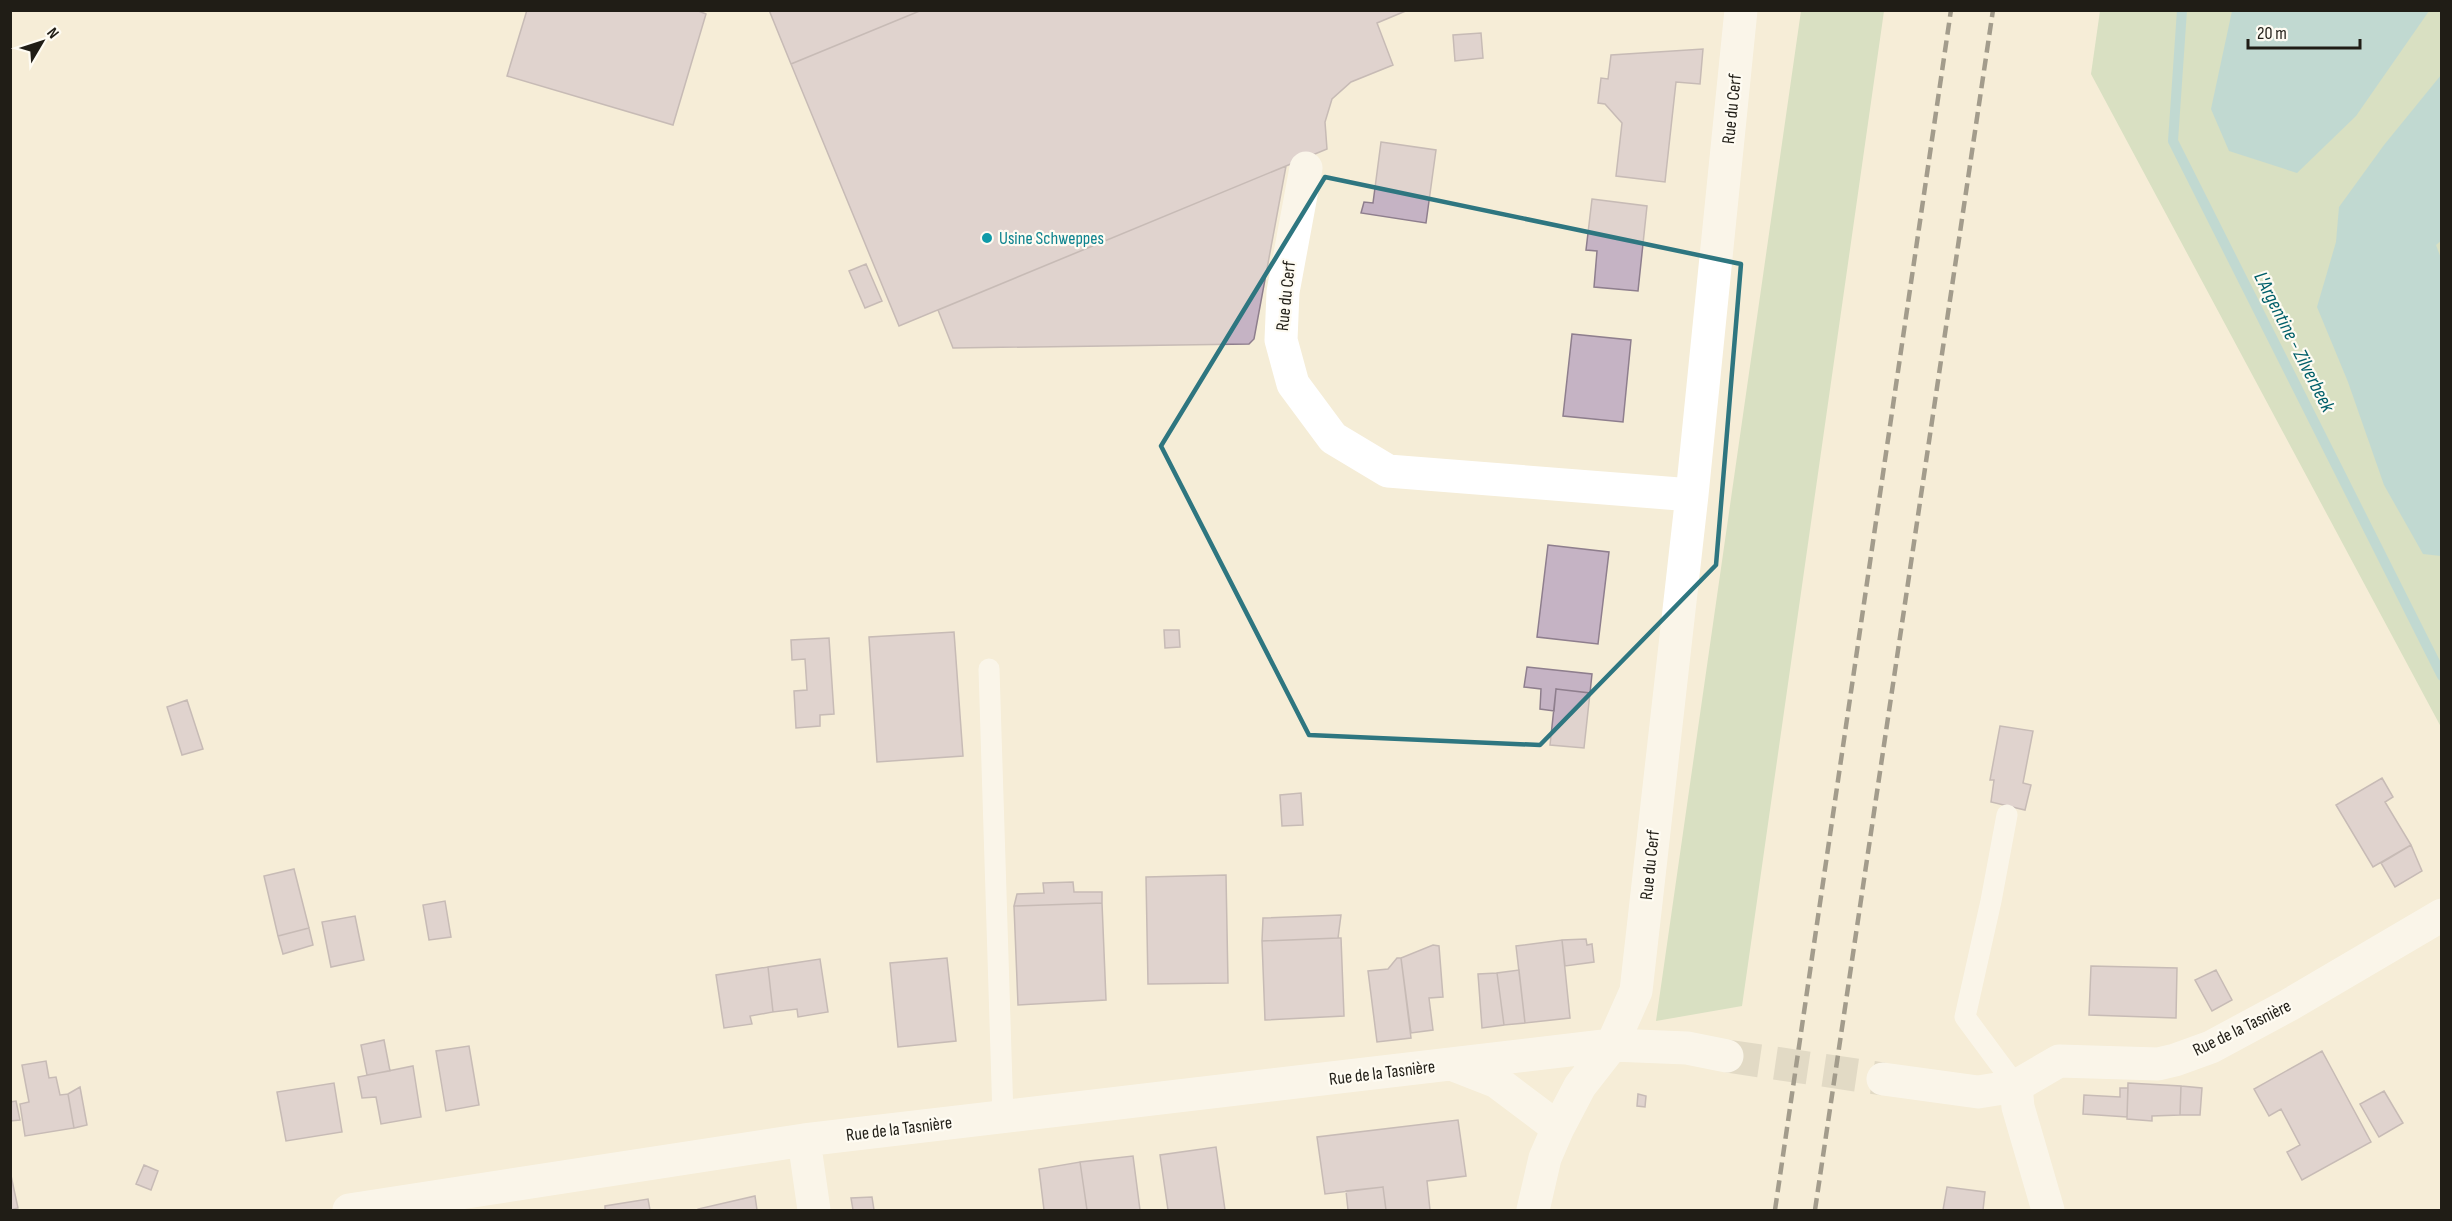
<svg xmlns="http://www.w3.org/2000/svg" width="2452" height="1221" font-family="'Sofia Sans Condensed',sans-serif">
<rect width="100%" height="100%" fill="#f5edd7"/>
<!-- green -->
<path fill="#b5d0a8" d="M 1801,11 L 1884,11 L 1742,1006 L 1656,1021 Z
M 2100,11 L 2441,11 L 2441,727 L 2091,74 Z"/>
<!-- water -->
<path fill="#82c1cb" d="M 2232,11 L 2232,10 L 2429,11 L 2356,116 L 2297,173 L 2229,151 L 2211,109 Z
M 2441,75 L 2442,240 L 2436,245 L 2442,261 L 2441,556 L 2423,554 L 2384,485 L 2348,382 L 2317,307 L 2336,242 L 2339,207 L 2384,145 Z"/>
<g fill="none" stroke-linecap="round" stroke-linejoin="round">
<!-- stream -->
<path stroke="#82c1cb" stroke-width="10" d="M 2182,10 L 2173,141 L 2442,676"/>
</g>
<!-- building -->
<path fill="#c5b3c4" stroke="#8e7e8d" stroke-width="1.5" d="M 527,10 L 696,10 L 706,14 L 673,125 L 507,76 Z
M 769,10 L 922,10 L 791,64 Z
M 922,10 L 1408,10 L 1377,23 L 1393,65 L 1351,82 L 1332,99 L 1325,122 L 1327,149 L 899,326 L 791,64 Z
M 1481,33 L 1483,58 L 1455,61 L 1453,35 Z
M 1703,49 L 1700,84 L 1676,82 L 1665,182 L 1616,176 L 1622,123 L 1605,104 L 1598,103 L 1601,78 L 1608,79 L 1611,55 Z
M 1381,142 L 1436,150 L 1426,223 L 1361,213 L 1364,202 L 1373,203 Z
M 1286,166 L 1254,339 L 1249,344 L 953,348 L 938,310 Z
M 1592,199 L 1647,206 L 1638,291 L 1594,287 L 1597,251 L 1586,250 Z
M 866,264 L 882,301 L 865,308 L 849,271 Z
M 1572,334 L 1631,340 L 1623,422 L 1563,416 Z
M 1548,545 L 1609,552 L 1598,644 L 1537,637 Z
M 1164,630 L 1179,630 L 1180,647 L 1165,648 Z
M 954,632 L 963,756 L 877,762 L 869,637 Z
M 829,638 L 834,714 L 820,715 L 820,726 L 796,728 L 794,691 L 807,690 L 805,659 L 792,660 L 791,640 Z
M 1527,667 L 1592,674 L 1590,693 L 1556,689 L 1554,711 L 1540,709 L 1541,689 L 1524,687 Z
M 1556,689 L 1590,693 L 1584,748 L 1550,745 Z
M 187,700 L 203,749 L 182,755 L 167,707 Z
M 2000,726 L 2033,731 L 2023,783 L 2031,785 L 2025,810 L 1991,802 L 1994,780 L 1990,780 Z
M 2382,778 L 2393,797 L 2385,802 L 2411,845 L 2373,867 L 2336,805 Z
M 1301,793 L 1303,825 L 1282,826 L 1280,795 Z
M 2411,845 L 2422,871 L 2395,887 L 2381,863 Z
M 294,869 L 309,928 L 278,936 L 264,876 Z
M 1226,875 L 1228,983 L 1148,984 L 1146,877 Z
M 1073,882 L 1074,892 L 1102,892 L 1102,903 L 1014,906 L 1017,894 L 1044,893 L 1043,883 Z
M 445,901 L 451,937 L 429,940 L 423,905 Z
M 1102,903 L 1106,1000 L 1018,1005 L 1014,906 Z
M 1341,915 L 1338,938 L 1262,941 L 1263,918 Z
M 355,916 L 364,960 L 331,967 L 322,922 Z
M 309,928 L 313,945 L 283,954 L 278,936 Z
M 1338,938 L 1341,938 L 1344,1016 L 1265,1020 L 1262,941 Z
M 1586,939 L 1587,945 L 1592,944 L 1594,962 L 1565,966 L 1562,940 Z
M 1562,940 L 1570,1018 L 1525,1023 L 1516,946 Z
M 1433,945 L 1439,946 L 1443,997 L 1429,998 L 1433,1030 L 1411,1033 L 1401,958 Z
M 947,958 L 956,1041 L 898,1047 L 890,963 Z
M 1397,958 L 1401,958 L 1411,1038 L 1377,1042 L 1368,971 L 1388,969 Z
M 820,959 L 828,1012 L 798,1017 L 797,1009 L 773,1012 L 768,967 Z
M 2091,966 L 2177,968 L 2176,1018 L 2089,1015 Z
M 768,967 L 773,1012 L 750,1016 L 752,1024 L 724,1028 L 716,975 Z
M 1519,970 L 1525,1023 L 1504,1025 L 1497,973 Z
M 2216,970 L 2232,1000 L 2212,1011 L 2195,980 Z
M 1497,973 L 1504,1025 L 1482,1028 L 1478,974 Z
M 384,1040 L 390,1071 L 367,1075 L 361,1045 Z
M 469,1046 L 479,1105 L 446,1111 L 436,1051 Z
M 2322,1051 L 2371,1142 L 2302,1180 L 2287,1152 L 2300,1145 L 2281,1109 L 2269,1116 L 2254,1089 Z
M 46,1061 L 49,1078 L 56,1077 L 60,1095 L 68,1094 L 74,1128 L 25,1136 L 20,1104 L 29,1102 L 22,1065 Z
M 413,1066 L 421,1117 L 381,1124 L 376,1097 L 362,1098 L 358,1077 Z
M 334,1083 L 342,1132 L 286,1141 L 277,1092 Z
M 2128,1083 L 2181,1086 L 2180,1115 L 2152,1116 L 2152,1121 L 2127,1119 Z
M 2181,1086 L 2202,1088 L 2200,1115 L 2180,1115 Z
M 80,1087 L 87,1125 L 74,1128 L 68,1094 Z
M 2120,1088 L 2128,1088 L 2127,1117 L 2083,1114 L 2084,1095 L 2120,1097 Z
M 2384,1091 L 2403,1123 L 2379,1137 L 2360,1104 Z
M 1638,1094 L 1646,1096 L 1645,1107 L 1637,1106 Z
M 16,1101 L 20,1120 L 10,1121 L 10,1102 Z
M 1458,1120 L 1466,1176 L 1427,1181 L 1430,1210 L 1386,1210 L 1383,1187 L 1325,1194 L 1317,1137 Z
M 1216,1147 L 1225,1210 L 1168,1210 L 1160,1155 Z
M 1133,1156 L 1140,1210 L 1087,1210 L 1080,1162 Z
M 1080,1162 L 1087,1210 L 1044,1210 L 1039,1169 Z
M 144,1165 L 158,1171 L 151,1190 L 136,1184 Z
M 10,1171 L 18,1208 L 10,1210 Z
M 1383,1187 L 1386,1210 L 1348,1210 L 1346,1191 Z
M 1947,1187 L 1985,1192 L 1983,1210 L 1943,1210 Z
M 755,1196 L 757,1210 L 698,1210 L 698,1209 Z
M 872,1197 L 874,1210 L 853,1210 L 851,1198 Z
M 648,1199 L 650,1210 L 605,1210 L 605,1206 Z"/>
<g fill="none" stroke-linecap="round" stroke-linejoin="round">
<!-- street-tunnel -->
<path stroke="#cac3b0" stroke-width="33" stroke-dasharray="33 16" stroke-linecap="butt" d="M 1727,1056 L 1883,1079"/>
<!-- lane -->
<path stroke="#fff" stroke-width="21" d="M 989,669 L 1003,1117
M 2007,815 L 1991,901 L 1965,1017 L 2016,1086"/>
<!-- street -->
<path stroke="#fff" stroke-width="33" d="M 1306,168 L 1283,292 L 1281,340 L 1293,384 L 1333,438 L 1388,471 L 1692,495
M 1456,1066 L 1497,1082 L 1558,1128
M 1883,1079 L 1978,1092 L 2016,1086 L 2059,1061 L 2158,1064 L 2175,1060 L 2211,1047 L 2289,1005 L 2442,915
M 2016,1086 L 2018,1107 L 2048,1210
M 804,1140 L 814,1210
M 349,1210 L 804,1140 L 1612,1045 L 1687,1048 L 1727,1056
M 1533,1210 L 1545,1158 L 1558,1128 L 1580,1086 L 1612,1045 L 1636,991 L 1692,495 L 1741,10"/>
<!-- rail -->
<path stroke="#3e3b31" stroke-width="4.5" stroke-dasharray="12 6" stroke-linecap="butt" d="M 1775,1210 L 1951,10
M 1815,1210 L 1993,10"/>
</g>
<!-- marked area -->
<path d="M0 0H2452V1221H0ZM 1325,177 L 1741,264 L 1716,565 L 1540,745 L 1309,735 L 1161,446 Z" fill="#f5edd7" fill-opacity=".55" fill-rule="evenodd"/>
<path fill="none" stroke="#2e7680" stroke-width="4.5" stroke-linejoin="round" d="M 1325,177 L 1741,264 L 1716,565 L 1540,745 L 1309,735 L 1161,446 Z"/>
<!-- markers -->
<circle fill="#0f9aa8" stroke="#fefbf2" stroke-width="2" cx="987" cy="238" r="6"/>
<g text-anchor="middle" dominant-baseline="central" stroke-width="4.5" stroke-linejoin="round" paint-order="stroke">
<!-- street labels -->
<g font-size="18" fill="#201d16" stroke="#fefbf2">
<text transform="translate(1732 109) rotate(-84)">Rue du Cerf</text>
<text transform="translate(1286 296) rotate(-84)">Rue du Cerf</text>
<text transform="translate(1650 865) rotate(-84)">Rue du Cerf</text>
<text transform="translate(2242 1028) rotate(-26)">Rue de la Tasnière</text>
<text transform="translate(1382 1073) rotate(-7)">Rue de la Tasnière</text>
<text transform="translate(899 1129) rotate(-7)">Rue de la Tasnière</text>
</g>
<!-- culture labels -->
<g font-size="18" fill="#0d838f" stroke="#fefbf2" text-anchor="start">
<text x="999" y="238">Usine Schweppes</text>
</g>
<!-- water labels -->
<g font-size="20" font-style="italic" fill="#005f6a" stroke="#fefbf2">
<text transform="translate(2294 342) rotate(63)">L'Argentine - Zilverbeek</text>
</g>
</g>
<!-- border -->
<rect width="2452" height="1221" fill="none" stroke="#201d16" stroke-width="24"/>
<!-- north arrow -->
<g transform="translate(42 42) rotate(51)" stroke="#fefbf2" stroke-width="4.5" paint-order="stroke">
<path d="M0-4.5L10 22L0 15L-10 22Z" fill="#201d16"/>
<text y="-9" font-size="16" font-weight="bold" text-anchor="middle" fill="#201d16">N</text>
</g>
<!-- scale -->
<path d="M2248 39v9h112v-9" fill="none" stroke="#201d16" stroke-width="3"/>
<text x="2257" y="39" font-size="18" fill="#201d16" stroke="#fefbf2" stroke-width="4.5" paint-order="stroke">20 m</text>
</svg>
